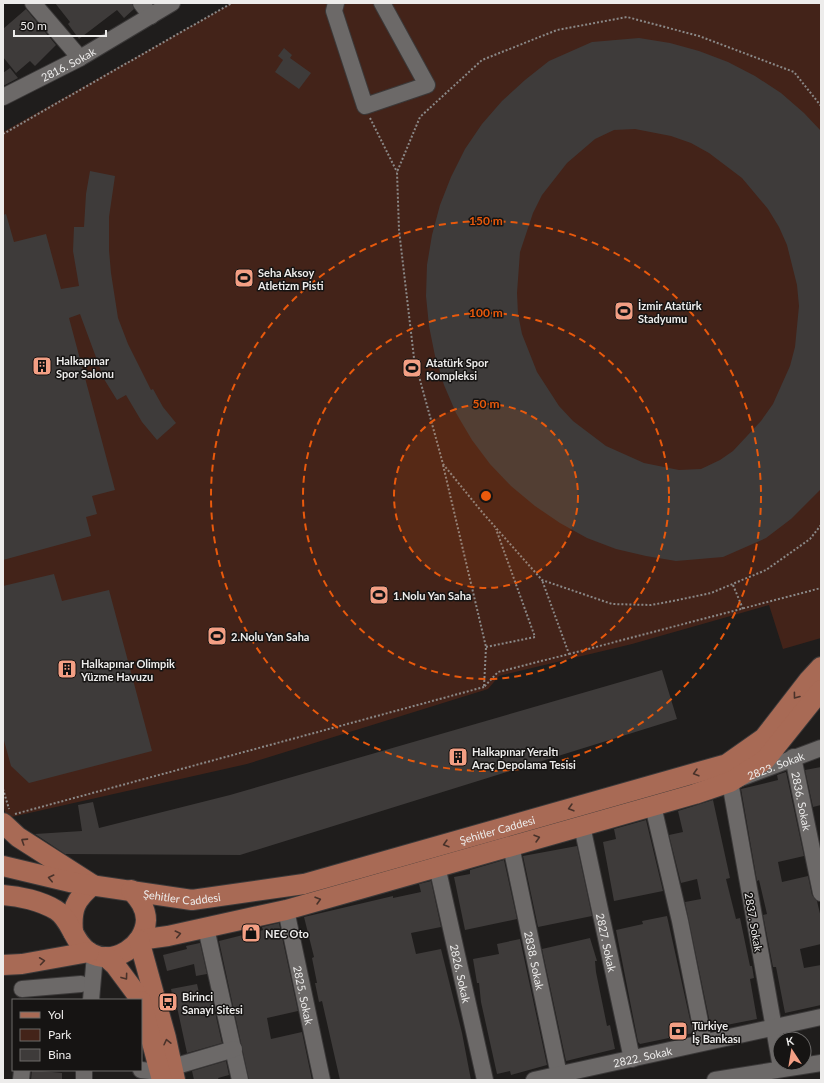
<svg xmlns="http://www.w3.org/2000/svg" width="824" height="1083" font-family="Lato,sans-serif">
<rect width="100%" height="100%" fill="#1f1d1c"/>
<!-- green -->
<path fill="#432319" d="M 232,3 L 821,3 L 821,638 L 783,649 L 769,605 L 632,644 L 499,676 L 488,689 L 247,764 L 7,818 L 3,805 L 3,132 Z"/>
<!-- building -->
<path fill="#3e3b3a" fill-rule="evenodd" d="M 55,3 L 132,3 L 134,9 L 124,18 L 117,10 L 79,39 L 68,24 L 70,22 Z
M 26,9 L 56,45 L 35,66 L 30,61 L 16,73 L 3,57 L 3,29 Z
M 639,38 L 670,43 L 699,51 L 728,62 L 755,76 L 781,93 L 804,113 L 821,131 L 821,489 L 791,519 L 766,538 L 723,557 L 676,561 L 646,556 L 616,549 L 587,538 L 560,523 L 535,506 L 511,486 L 490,464 L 472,440 L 456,413 L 444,385 L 435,356 L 429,326 L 426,296 L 427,265 L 432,235 L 440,205 L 451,177 L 465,149 L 482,124 L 502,101 L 525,80 L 549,61 L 592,42 ZM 635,129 L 671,136 L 691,143 L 709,153 L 742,178 L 768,209 L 779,227 L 787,245 L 797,285 L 799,306 L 795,347 L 790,366 L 773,404 L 761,421 L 733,451 L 720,460 L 701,469 L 679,470 L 644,463 L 606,446 L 573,421 L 559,406 L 537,372 L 522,334 L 518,314 L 517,293 L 520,252 L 533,213 L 542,195 L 567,163 L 595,139 L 614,130 Z
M 284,48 L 292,55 L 290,58 L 311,73 L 299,89 L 275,72 L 283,60 L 278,56 Z
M 10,68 L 18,78 L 3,86 L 3,73 Z
M 90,171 L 115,176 L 109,217 L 109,250 L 111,273 L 118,318 L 128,344 L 151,390 L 153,389 L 163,407 L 176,423 L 157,440 L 142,422 L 126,395 L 117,400 L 104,379 L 80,314 L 69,318 L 115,490 L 92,496 L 97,514 L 86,517 L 91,536 L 3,560 L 3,215 L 6,214 L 14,242 L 46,234 L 61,289 L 79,286 L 73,251 L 74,227 L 84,227 L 86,194 Z
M 54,574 L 62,601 L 109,590 L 152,751 L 29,783 L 11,766 L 3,737 L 3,586 Z
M 662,670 L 677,719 L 240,855 L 65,854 L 35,834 L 82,831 L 78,805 L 93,802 L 99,828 L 230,795 Z
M 821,767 L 821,805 L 813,807 L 805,770 Z
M 786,772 L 804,856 L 778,862 L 782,882 L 808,876 L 812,895 L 817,901 L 821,918 L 821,944 L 800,949 L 804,968 L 821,965 L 821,1005 L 785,1013 L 776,967 L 773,967 L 763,915 L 767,914 L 759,880 L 757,881 L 741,789 L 778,780 L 777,775 Z
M 713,800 L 730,878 L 726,879 L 736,919 L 740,918 L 750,966 L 752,966 L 754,978 L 750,979 L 757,1019 L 711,1028 L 685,902 L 701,899 L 697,879 L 681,883 L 669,835 L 683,832 L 678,811 Z
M 646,820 L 663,891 L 614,901 L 603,842 L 616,839 L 614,829 Z
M 577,846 L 592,916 L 538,927 L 523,856 Z
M 504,860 L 517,919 L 465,930 L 454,877 L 470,874 L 470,870 Z
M 431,881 L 441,927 L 411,933 L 416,954 L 441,949 L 462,1033 L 471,1080 L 340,1080 L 322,1001 L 319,1002 L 315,983 L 317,983 L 312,958 L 314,957 L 304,917 L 393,896 L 393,898 L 421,892 L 419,884 Z
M 667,916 L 693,1033 L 640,1044 L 638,1042 L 616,930 L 643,924 L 642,921 Z
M 279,923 L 298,1011 L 267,1018 L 271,1039 L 302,1032 L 312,1080 L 249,1080 L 219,941 L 263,930 L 262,927 Z
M 590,938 L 597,961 L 595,961 L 596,972 L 607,1026 L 610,1025 L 615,1049 L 566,1061 L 542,949 Z
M 520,939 L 547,1065 L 511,1075 L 510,1071 L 497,1074 L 481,1002 L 479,983 L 477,983 L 473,959 L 499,954 L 497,944 Z
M 200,943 L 207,974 L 196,976 L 194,964 L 167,971 L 163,955 L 187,949 L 186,946 Z
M 197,984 L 201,1001 L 212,999 L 222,1043 L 187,1053 L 177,1007 L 174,1006 L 171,989 Z
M 226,1061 L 229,1075 L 218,1078 L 219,1080 L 194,1080 L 192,1071 Z
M 32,1070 L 62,1073 L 62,1080 L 31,1080 Z"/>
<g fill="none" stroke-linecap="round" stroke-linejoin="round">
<defs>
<g id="minor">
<path d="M 33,3 L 80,58"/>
<path d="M 141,3 L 151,16"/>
<path d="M 336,3 L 334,11 L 365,106 L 427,85 L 382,3"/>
<path id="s1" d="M 3,97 L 80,58 L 172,3"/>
<path id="s2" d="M 793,757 L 821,893"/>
<path d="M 653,806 L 680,921 L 704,1042"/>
<path id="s3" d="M 582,826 L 632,1059"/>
<path id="s4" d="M 511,846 L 559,1075"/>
<path id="s5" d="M 437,866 L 485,1080"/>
<path id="s6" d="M 286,910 L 322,1080"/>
<path d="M 206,928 L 240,1080"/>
<path d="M 22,989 L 81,984"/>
<path d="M 91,1000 L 95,955"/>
<path id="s7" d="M 780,1062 L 730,782 L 821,748"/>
<path d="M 84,1070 L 84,1080"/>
<path d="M 141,1070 L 160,1072 L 173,1067 L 234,1049"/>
<path d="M 21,1080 L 22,1070"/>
<path id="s8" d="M 534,1080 L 821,1017"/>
<path d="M 715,1080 L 821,1063"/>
</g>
<g id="major">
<path d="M 3,823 L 18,837 L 93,885 C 75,899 71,910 73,932"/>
<path id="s9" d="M 3,866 L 70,882 L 192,900 L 304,884 L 727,764 L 764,738 L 809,680 L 821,667"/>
<path d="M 3,895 C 20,896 41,901 56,910 C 72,920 73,943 90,953 C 114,966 145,946 146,920 C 146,908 139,899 131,890"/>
<path d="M 139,940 L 168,936 L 286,910 L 695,794 L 730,782 L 765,760 L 821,690"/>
<path d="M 139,940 L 166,1038 L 175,1080"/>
<path d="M 106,957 L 115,965 L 141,1000"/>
<path d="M 3,965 L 22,964 L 89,952"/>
<path d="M 141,1001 L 162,1080"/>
</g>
</defs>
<!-- minor casing -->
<use href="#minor" stroke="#3b3939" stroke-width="18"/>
<!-- major casing -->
<use href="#major" stroke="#3b3939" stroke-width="22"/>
<!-- path -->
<path stroke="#8a8887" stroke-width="2" stroke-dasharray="2 2" stroke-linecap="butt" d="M 821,106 L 794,72 L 699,36 L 627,17 L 557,30 L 482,60 L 420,117 L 397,172 L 399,230 L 414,358 L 443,464 L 482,512 L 542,580 L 612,604 L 651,605 L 673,601 L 711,593 L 766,570 L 810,539 L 821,525
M 370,118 L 397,172
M 3,134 L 232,3
M 443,465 L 486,647 L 484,687 L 498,672 L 569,654 L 542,580
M 733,585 L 743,609
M 486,647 L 535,637 L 496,529
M 569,654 L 821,588
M 3,789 L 9,809
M 15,814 L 484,687"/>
<!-- minor -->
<use href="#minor" stroke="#6c6968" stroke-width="16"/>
<!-- major -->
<use href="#major" stroke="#a86a55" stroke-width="20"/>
</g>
<!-- one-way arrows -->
<defs><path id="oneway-chevron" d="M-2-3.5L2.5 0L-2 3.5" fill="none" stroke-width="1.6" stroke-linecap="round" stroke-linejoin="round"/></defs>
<g stroke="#49322a">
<use href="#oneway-chevron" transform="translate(796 696) rotate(127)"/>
<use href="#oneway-chevron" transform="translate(696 773) rotate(164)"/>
<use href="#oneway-chevron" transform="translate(571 808) rotate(164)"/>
<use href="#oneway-chevron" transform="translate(537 838) rotate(-16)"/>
<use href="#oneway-chevron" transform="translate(24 841) rotate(-147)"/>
<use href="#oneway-chevron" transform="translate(446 844) rotate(164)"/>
<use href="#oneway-chevron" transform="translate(51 878) rotate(-167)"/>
<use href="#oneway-chevron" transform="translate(318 900) rotate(-16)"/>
<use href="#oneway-chevron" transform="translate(178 934) rotate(-13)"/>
<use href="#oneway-chevron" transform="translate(42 961) rotate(-8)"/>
<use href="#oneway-chevron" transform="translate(125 977) rotate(54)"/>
<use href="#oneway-chevron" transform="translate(167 1042) rotate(-103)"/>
</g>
<!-- distance rings -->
<circle cx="486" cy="496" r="92" fill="#e8590c" fill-opacity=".12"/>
<g fill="none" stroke="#e8590c" stroke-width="2" stroke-dasharray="7 5">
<circle cx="486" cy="496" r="92"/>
<circle cx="486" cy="496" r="183"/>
<circle cx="486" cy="496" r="275"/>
</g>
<!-- icons -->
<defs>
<symbol id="stadium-square" viewBox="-11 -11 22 22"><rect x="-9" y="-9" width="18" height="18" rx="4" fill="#f39f84" stroke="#161413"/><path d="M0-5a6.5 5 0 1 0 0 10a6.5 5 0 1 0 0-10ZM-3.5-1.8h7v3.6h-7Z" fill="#111"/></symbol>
<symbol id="building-square" viewBox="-11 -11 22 22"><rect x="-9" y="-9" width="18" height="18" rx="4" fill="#f39f84" stroke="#161413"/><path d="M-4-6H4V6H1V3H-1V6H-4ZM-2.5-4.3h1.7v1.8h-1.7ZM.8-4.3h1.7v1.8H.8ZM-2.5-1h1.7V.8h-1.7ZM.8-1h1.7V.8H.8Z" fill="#111"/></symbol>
<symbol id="shop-square" viewBox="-11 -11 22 22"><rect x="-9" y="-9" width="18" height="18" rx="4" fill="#f39f84" stroke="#161413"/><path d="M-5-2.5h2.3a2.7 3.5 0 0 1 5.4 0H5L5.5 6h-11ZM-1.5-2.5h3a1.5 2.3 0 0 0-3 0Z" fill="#111"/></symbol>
<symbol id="bus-square" viewBox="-11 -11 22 22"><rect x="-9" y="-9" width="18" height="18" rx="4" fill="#f39f84" stroke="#161413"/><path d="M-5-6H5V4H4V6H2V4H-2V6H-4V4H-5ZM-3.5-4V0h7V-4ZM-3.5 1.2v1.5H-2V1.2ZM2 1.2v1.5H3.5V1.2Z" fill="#111"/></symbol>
<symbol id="bank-square" viewBox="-11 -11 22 22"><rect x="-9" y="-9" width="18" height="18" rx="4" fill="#f39f84" stroke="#161413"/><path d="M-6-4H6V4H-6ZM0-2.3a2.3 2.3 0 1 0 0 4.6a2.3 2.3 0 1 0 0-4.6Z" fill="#111"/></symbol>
</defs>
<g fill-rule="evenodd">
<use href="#stadium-square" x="233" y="267" width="22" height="22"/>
<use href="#stadium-square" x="613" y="300" width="22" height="22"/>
<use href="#building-square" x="31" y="355" width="22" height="22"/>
<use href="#stadium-square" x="401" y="357" width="22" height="22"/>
<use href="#stadium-square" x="368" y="584" width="22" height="22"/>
<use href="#stadium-square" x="206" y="625" width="22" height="22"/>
<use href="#building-square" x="56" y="658" width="22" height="22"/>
<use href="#building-square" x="447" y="746" width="22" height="22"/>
<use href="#shop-square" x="240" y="922" width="22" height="22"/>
<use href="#bus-square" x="157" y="991" width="22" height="22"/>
<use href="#bank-square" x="667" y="1020" width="22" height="22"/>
</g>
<g text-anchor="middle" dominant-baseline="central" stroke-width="3" stroke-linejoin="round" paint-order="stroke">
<!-- street labels -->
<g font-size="11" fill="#edeceb" stroke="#161413">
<text stroke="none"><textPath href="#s1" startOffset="73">2816. Sokak</textPath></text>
<text stroke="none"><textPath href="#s7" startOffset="333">2823. Sokak</textPath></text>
<text stroke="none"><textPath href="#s2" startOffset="45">2836. Sokak</textPath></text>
<text stroke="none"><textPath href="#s9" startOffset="506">Şehitler Caddesi</textPath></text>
<text stroke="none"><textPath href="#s9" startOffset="182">Şehitler Caddesi</textPath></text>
<text transform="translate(754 922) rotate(80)">2837. Sokak</text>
<text stroke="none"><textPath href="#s3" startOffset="119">2827. Sokak</textPath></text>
<text stroke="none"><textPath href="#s4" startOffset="117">2838. Sokak</textPath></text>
<text stroke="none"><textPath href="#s5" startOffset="110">2826. Sokak</textPath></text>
<text stroke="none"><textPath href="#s6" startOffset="87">2825. Sokak</textPath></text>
<text stroke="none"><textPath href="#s8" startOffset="111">2822. Sokak</textPath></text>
</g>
<!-- poi labels -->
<g font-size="11" font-weight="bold" fill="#edeceb" stroke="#161413" text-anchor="start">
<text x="258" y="272">Seha Aksoy<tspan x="258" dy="13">Atletizm Pisti</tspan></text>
<text x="638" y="305">İzmir Atatürk<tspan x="638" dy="13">Stadyumu</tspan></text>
<text x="56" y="360">Halkapınar<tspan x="56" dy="13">Spor Salonu</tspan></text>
<text x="426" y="362">Atatürk Spor<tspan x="426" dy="13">Kompleksi</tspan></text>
<text x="393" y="595">1.Nolu Yan Saha</text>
<text x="231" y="636">2.Nolu Yan Saha</text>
<text x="81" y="663">Halkapınar Olimpik<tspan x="81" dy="13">Yüzme Havuzu</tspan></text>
<text x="472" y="751">Halkapınar Yeraltı<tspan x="472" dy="13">Araç Depolama Tesisi</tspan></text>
<text x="265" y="933">NEC Oto</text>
<text x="182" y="996">Birinci<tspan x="182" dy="13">Sanayi Sitesi</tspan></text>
<text x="692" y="1025">Türkiye<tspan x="692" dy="13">İş Bankası</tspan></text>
</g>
</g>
<circle cx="486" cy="496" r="6" fill="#e8590c" stroke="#161413" stroke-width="2"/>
<g font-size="12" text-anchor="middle" font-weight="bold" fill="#e8590c" stroke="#161413" stroke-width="3" stroke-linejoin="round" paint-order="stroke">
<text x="486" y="225">150 m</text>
<text x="486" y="317">100 m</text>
<text x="486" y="408">50 m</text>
</g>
<!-- border -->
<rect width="824" height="1083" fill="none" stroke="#edeceb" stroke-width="8"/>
<!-- legend -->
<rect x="12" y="999" width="130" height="72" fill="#161413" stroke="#6c6a69"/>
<rect x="20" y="1012" width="20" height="6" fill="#a86a55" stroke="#6c6a69"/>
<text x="48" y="1019" font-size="12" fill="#edeceb">Yol</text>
<rect x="20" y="1029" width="20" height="12" fill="#432319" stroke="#6c6a69"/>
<text x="48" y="1039" font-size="12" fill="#edeceb">Park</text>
<rect x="20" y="1049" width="20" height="12" fill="#3e3b3a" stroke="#6c6a69"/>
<text x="48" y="1059" font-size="12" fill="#edeceb">Bina</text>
<!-- north arrow -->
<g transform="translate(792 1051) rotate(348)"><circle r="19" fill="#161413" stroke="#6c6a69"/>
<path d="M0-3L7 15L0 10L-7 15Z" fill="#f39f84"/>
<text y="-6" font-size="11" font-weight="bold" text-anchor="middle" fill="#edeceb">K</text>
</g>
<!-- scale -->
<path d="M14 30v6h92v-6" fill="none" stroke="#edeceb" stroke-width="2"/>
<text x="20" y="30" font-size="12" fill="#edeceb" stroke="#161413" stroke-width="3" paint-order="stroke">50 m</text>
</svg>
